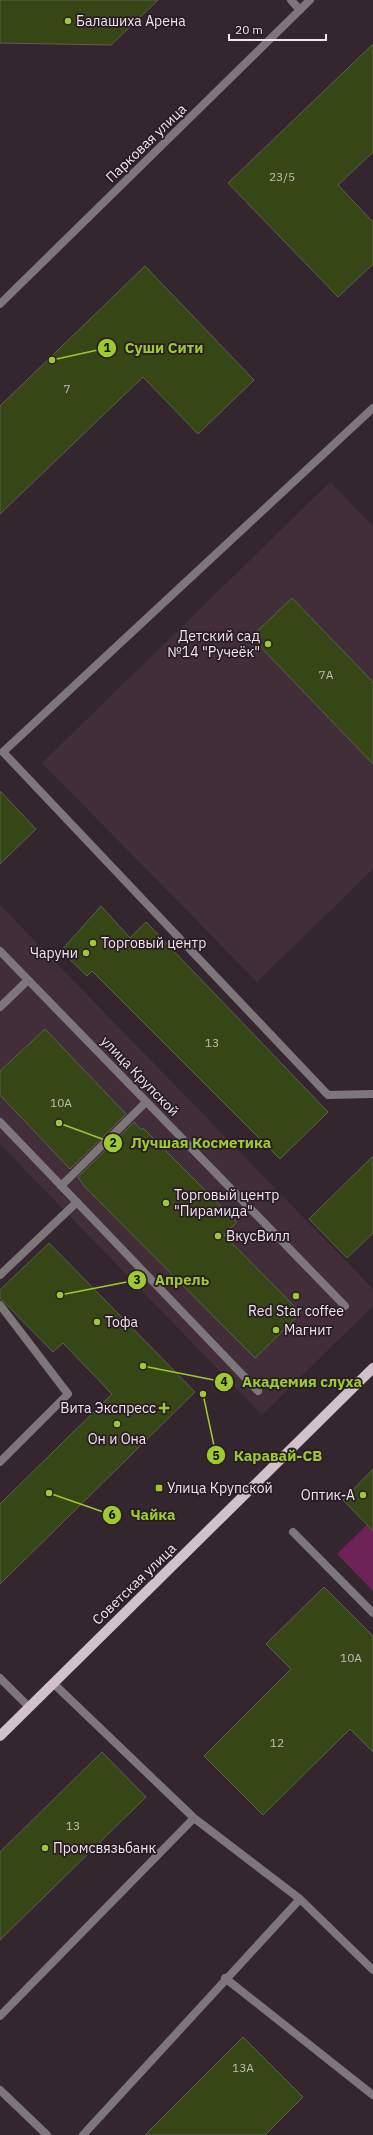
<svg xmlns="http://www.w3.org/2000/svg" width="373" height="2135" font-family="'IBM Plex Sans',sans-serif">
<rect width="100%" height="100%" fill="#33262e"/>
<!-- built -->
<path fill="#412e39" d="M 330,482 L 373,526 L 373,869 L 257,982 L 42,763 Z
M 0,905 L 373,1289 L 373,1306 L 262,1415 L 0,1144 Z"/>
<!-- green -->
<path fill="#6e2356" d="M 373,1519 L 373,1591 L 337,1554 Z"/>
<!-- building -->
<path fill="#364615" stroke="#5b6152" d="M 0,0 L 158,0 L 111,45 L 0,43 Z
M 373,44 L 373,152 L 338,185 L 373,222 L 373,264 L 338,297 L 228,183 Z
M 145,266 L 254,380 L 198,434 L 143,377 L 0,514 L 0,406 Z
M 292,598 L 373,682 L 373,764 L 251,637 Z
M 0,791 L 36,829 L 0,864 Z
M 101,906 L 130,938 L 146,922 L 328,1112 L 280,1159 L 92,971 L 87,976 L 61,951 Z
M 45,1029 L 126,1114 L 70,1169 L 0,1095 L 0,1071 Z
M 134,1122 L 141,1130 L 143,1128 L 237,1222 L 224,1235 L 301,1313 L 255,1358 L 84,1186 L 78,1177 Z
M 373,1156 L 373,1233 L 347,1258 L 309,1219 Z
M 49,1243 L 195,1392 L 0,1584 L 0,1504 L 112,1394 L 63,1343 L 53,1352 L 0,1298 L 0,1290 Z
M 373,1469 L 373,1531 L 343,1500 Z
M 324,1587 L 373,1636 L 373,1752 L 350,1729 L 263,1815 L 204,1756 L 291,1669 L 266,1644 Z
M 102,1752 L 146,1797 L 0,1940 L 0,1852 Z
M 243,2037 L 303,2097 L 265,2135 L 145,2135 Z"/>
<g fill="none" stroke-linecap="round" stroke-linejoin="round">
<!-- lane -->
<path stroke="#7d767a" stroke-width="8" d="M 291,0 L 300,10
M 373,408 L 3,752 L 328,1095 L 373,1094
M 0,1275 L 77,1202
M 0,1305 L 68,1394 L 0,1462
M 0,1678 L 29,1707
M 53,1683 L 194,1818 L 300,1899 L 373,1970
M 225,1978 L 373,2095
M 0,2016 L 194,1818
M 0,2090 L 47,2135
M 83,2135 L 300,1899"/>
<!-- street -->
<path stroke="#7d767a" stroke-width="8" d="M 0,304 L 310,0
M 0,951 L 345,1306
M 0,1007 L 28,980
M 0,1122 L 258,1391
M 61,1186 L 146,1102
M 293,1532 L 373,1613"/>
<!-- primary -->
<path stroke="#d1c2ca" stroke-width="10" d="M 0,1736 L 373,1368"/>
</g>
<!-- markers -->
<g fill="#9dca31" stroke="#291c24" stroke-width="1.5">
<circle cx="68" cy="21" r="4"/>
<circle cx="268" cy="644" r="4"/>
<circle cx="93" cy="943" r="4"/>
<circle cx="86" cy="953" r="4"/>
<circle cx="166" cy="1203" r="4"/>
<circle cx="218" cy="1236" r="4"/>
<circle cx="296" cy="1296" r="4"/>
<circle cx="97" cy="1322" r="4"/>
<circle cx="276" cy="1330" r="4"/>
<path d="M162 1402h4v4h4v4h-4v4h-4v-4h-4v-4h4z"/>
<circle cx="117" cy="1424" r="4"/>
<rect x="155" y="1484" width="8" height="8" rx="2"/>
<circle cx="363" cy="1495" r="4"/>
<circle cx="45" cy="1848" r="4"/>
</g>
<g text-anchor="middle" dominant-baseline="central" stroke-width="3.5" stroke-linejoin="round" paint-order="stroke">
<!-- number labels -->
<g font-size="12" fill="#c1bdb5">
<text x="282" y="176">23/5</text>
<text x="67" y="388">7</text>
<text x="326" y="674">7А</text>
<text x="212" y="1042">13</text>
<text x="61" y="1102">10А</text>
<text x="351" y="1657">10А</text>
<text x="277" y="1742">12</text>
<text x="73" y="1825">13</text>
<text x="243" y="2067">13А</text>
</g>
<!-- poi labels -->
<g font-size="14" fill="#efe5ea" stroke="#291c24" text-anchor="start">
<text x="76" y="21">Балашиха Арена</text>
<text x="260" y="636" text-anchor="end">Детский сад<tspan x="260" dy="16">№14 "Ручеёк"</tspan></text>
<text x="101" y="943">Торговый центр</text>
<text x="78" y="953" text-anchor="end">Чаруни</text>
<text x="174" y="1195">Торговый центр<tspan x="174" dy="16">"Пирамида"</tspan></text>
<text x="226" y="1236">ВкусВилл</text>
<text x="296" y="1311" text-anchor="middle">Red Star coffee</text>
<text x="105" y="1322">Тофа</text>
<text x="284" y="1330">Магнит</text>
<text x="156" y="1408" text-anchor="end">Вита Экспресс</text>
<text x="117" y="1439" text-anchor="middle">Он и Она</text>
<text x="167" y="1488">Улица Крупской</text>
<text x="355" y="1495" text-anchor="end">Оптик-А</text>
<text x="53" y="1848">Промсвязьбанк</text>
</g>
<!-- street labels -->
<g font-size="14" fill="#efe5ea" stroke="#291c24">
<text transform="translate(146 143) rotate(-44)">Парковая улица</text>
<text transform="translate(140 1076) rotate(46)">улица Крупской</text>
<text transform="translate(134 1584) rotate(-44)">Советская улица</text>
</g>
</g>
<!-- callouts -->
<path fill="none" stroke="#9dca31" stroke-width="1.5" d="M52 360L107 348M59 1123L113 1143M60 1295L137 1280M143 1366L224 1382M203 1394L216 1455M49 1493L112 1515"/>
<g fill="#9dca31" stroke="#291c24" stroke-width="1.5">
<circle cx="52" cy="360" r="4"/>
<circle cx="59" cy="1123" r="4"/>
<circle cx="60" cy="1295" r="4"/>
<circle cx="143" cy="1366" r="4"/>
<circle cx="203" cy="1394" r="4"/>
<circle cx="49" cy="1493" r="4"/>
<circle cx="107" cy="348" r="10"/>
<circle cx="113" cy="1143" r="10"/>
<circle cx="137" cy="1280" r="10"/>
<circle cx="224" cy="1382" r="10"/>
<circle cx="216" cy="1455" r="10"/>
<circle cx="112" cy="1515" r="10"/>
</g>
<g font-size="12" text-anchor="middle" font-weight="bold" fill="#111">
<text x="107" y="352">1</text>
<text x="113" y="1147">2</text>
<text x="137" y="1284">3</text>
<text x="224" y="1386">4</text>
<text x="216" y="1460">5</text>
<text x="112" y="1519">6</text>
</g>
<g font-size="15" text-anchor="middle" font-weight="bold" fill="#9dca31" stroke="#291c24" stroke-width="3.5" stroke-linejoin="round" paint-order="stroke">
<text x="164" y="353">Суши Сити</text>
<text x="201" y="1148">Лучшая Косметика</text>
<text x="182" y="1285">Апрель</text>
<text x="302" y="1387">Академия слуха</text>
<text x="278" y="1461">Каравай-СВ</text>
<text x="153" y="1520">Чайка</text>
</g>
<!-- scale -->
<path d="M229 34v6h97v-6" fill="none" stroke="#efe5ea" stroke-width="2"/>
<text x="235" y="34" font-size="12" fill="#efe5ea" stroke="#291c24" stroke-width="3" paint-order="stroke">20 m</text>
</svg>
